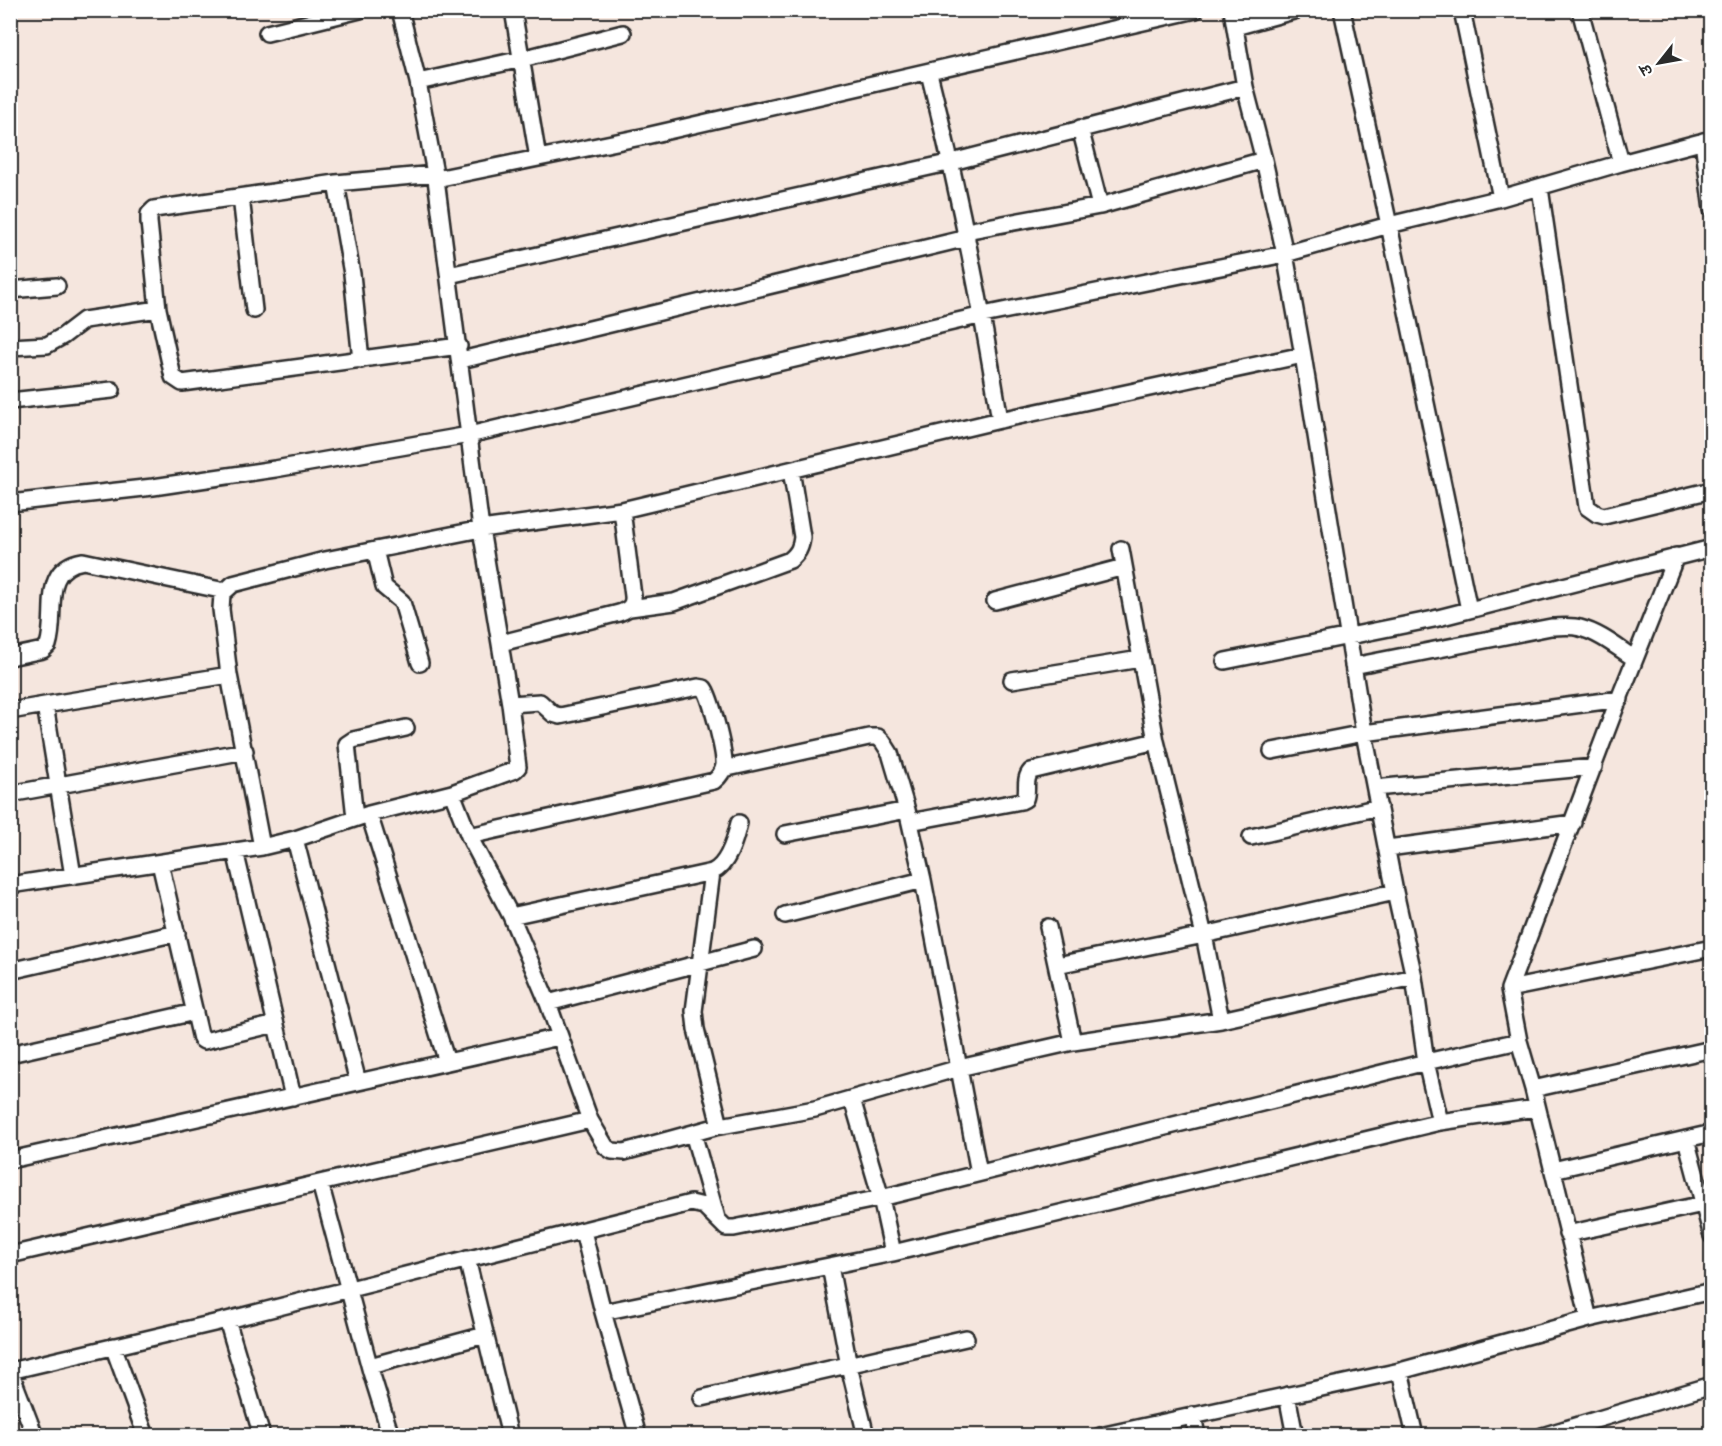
<svg xmlns="http://www.w3.org/2000/svg" width="1722" height="1446" font-family="Kalam,'Playpen Sans Deva',sans-serif">
<rect width="100%" height="100%" fill="#f5e6de"/>
<filter id="ink" filterUnits="userSpaceOnUse"><feTurbulence type="fractalNoise" baseFrequency=".0167" numOctaves="2"/><feDisplacementMap in="SourceGraphic" scale="12" xChannelSelector="R" yChannelSelector="G"/><feConvolveMatrix kernelMatrix="1 2 1 2 8 2 1 2 1" color-interpolation-filters="sRGB"/></filter>
<g filter="url(#ink)">
<g fill="none" stroke-linecap="round" stroke-linejoin="round">
<defs>
<path id="minor" d="M 513,10 L 538,158
M 1342,10 L 1389,225 L 1469,610
M 1462,10 L 1501,198
M 1580,10 L 1621,163
M 1235,27 L 1297,10
M 267,33 L 360,10
M 929,73 C 958,188 981,303 1000,420
M 418,82 L 522,59 L 623,33
M 1080,128 L 1100,206
M 1703,141 L 1712,210
M 435,174 L 336,183 L 154,209 L 149,214 L 149,222 L 158,309 L 173,377 L 182,383 L 459,346
M 436,179 L 646,136 L 1196,10
M 336,183 L 352,274 L 361,360
M 1540,188 L 1587,507 L 1597,514 L 1604,516 L 1712,490
M 241,197 L 254,310
M 966,231 L 1100,206 L 1264,160
M 449,275 L 952,162 L 1245,87
M 10,290 L 57,286
M 10,347 L 47,345 L 63,336 L 84,320 L 158,309
M 461,360 L 967,238
M 10,401 L 112,390
M 10,503 L 153,487 L 275,469 L 469,435 L 983,315 L 1285,254 L 1264,160 L 1245,87 L 1232,10
M 1121,549 L 1156,741 L 1204,935 L 1221,1020
M 375,550 L 384,587 L 402,602 L 420,663
M 995,601 L 1124,567
M 630,608 L 674,602 L 790,560 C 798,553 801,548 802,537 L 791,470
M 501,643 L 619,613 C 628,610 634,606 633,596 L 622,510
M 10,657 L 43,650 L 48,645 C 58,615 39,568 83,561 L 225,591
M 1225,661 L 1434,619 L 1712,548
M 1353,666 L 1551,627 C 1560,627 1571,625 1580,628 C 1600,633 1618,648 1635,659
M 1012,680 L 1140,659
M 45,705 L 229,675
M 10,711 L 45,705 L 73,876
M 1272,751 L 1364,733 L 1620,699
M 723,769 L 869,737 L 878,737 L 883,742 L 890,753 L 907,810 L 923,880 L 979,1173
M 1375,788 L 1594,767
M 452,793 L 469,836 L 511,916 L 548,1003 L 590,1120 L 606,1147 L 612,1151 L 624,1152 L 715,1127 L 815,1109 L 959,1068 L 1073,1042 L 1221,1020 L 1414,977
M 10,794 L 245,751
M 369,814 L 447,1062
M 355,818 L 347,744 L 353,740 L 406,728
M 910,822 L 1021,801 L 1025,799 C 1029,789 1023,780 1031,771 L 1156,741
M 785,834 L 907,810
M 469,836 L 714,781 C 719,777 723,772 724,765 C 725,753 711,697 704,688 L 698,687 L 560,716 L 553,714 L 540,702 L 510,704
M 1251,837 L 1379,807
M 295,839 L 358,1082
M 262,847 L 229,675 L 221,609 L 222,594 L 233,584 L 325,560 L 481,529 L 622,510 L 1000,420 L 1303,355
M 1388,848 L 1573,823
M 235,851 L 293,1097
M 160,863 L 201,1039 L 204,1041 L 276,1024
M 712,872 L 694,1011 L 696,1029 L 720,1126
M 10,885 L 262,847 L 295,839 L 369,814 L 452,793 L 515,770 L 518,767 L 510,704 L 481,529 L 436,179 L 418,82 L 400,10
M 785,915 L 923,880
M 511,916 L 712,872 C 728,865 735,840 739,823
M 1048,927 L 1073,1042
M 1057,965 L 1204,935 L 1395,892
M 10,971 L 177,933
M 1509,989 L 1712,948
M 548,1003 L 754,949
M 10,1054 L 195,1012
M 1533,1089 L 1712,1049
M 852,1099 L 881,1198 L 893,1253
M 1440,1122 L 1536,1108
M 693,1133 L 717,1218
M 1686,1139 L 1712,1236
M 10,1160 L 559,1037
M 1553,1170 L 1712,1133
M 320,1183 L 371,1372 L 391,1436
M 583,1231 L 603,1312 L 638,1436
M 1567,1234 L 1712,1202
M 10,1255 L 590,1120
M 467,1259 L 510,1436
M 830,1266 L 849,1366 L 866,1436
M 603,1312 L 893,1253 L 1440,1122 L 1426,1062 L 1414,977 L 1395,892 L 1364,733 L 1303,355 L 1285,254 L 1389,225 L 1501,198 L 1621,163 L 1712,139
M 1589,1319 L 1712,1291
M 227,1320 L 262,1436
M 113,1346 L 146,1436
M 370,1366 L 485,1335
M 1400,1371 L 1415,1436
M 1287,1395 L 1295,1436
M 702,1398 L 966,1338
M 1193,1415 L 1197,1436
M 35,1436 L 10,1371 L 227,1320 L 691,1203 L 704,1206 L 726,1228 L 734,1228 L 881,1198 L 1426,1062 L 1519,1041
M 1100,1436 L 1400,1371 L 1589,1319 L 1533,1089 L 1519,1041 L 1509,989 L 1615,709 L 1676,556
M 1542,1436 L 1712,1385"/>
</defs>
<!-- minor casing -->
<use href="#minor" stroke="#2b2b2b" stroke-width="20"/>
<!-- minor -->
<use href="#minor" stroke="#fff" stroke-width="15"/>
</g>
</g>
<!-- margin -->
<rect width="1722" height="1446" fill="none" stroke="#fff" stroke-width="36"/>
<rect x="18" y="18" width="1686" height="1410" fill="none" stroke="#2b2b2b" stroke-width="2" filter="url(#ink)"/>
<!-- north arrow -->
<g transform="translate(1659 63) rotate(239)" stroke="#ffffff" stroke-width="4.5" paint-order="stroke">
<path d="M0-4.5L10 22L0 15L-10 22Z" fill="#2b2b2b"/>
<text y="-9" font-size="16" font-weight="bold" text-anchor="middle" fill="#2b2b2b">उ</text>
</g>
</svg>
